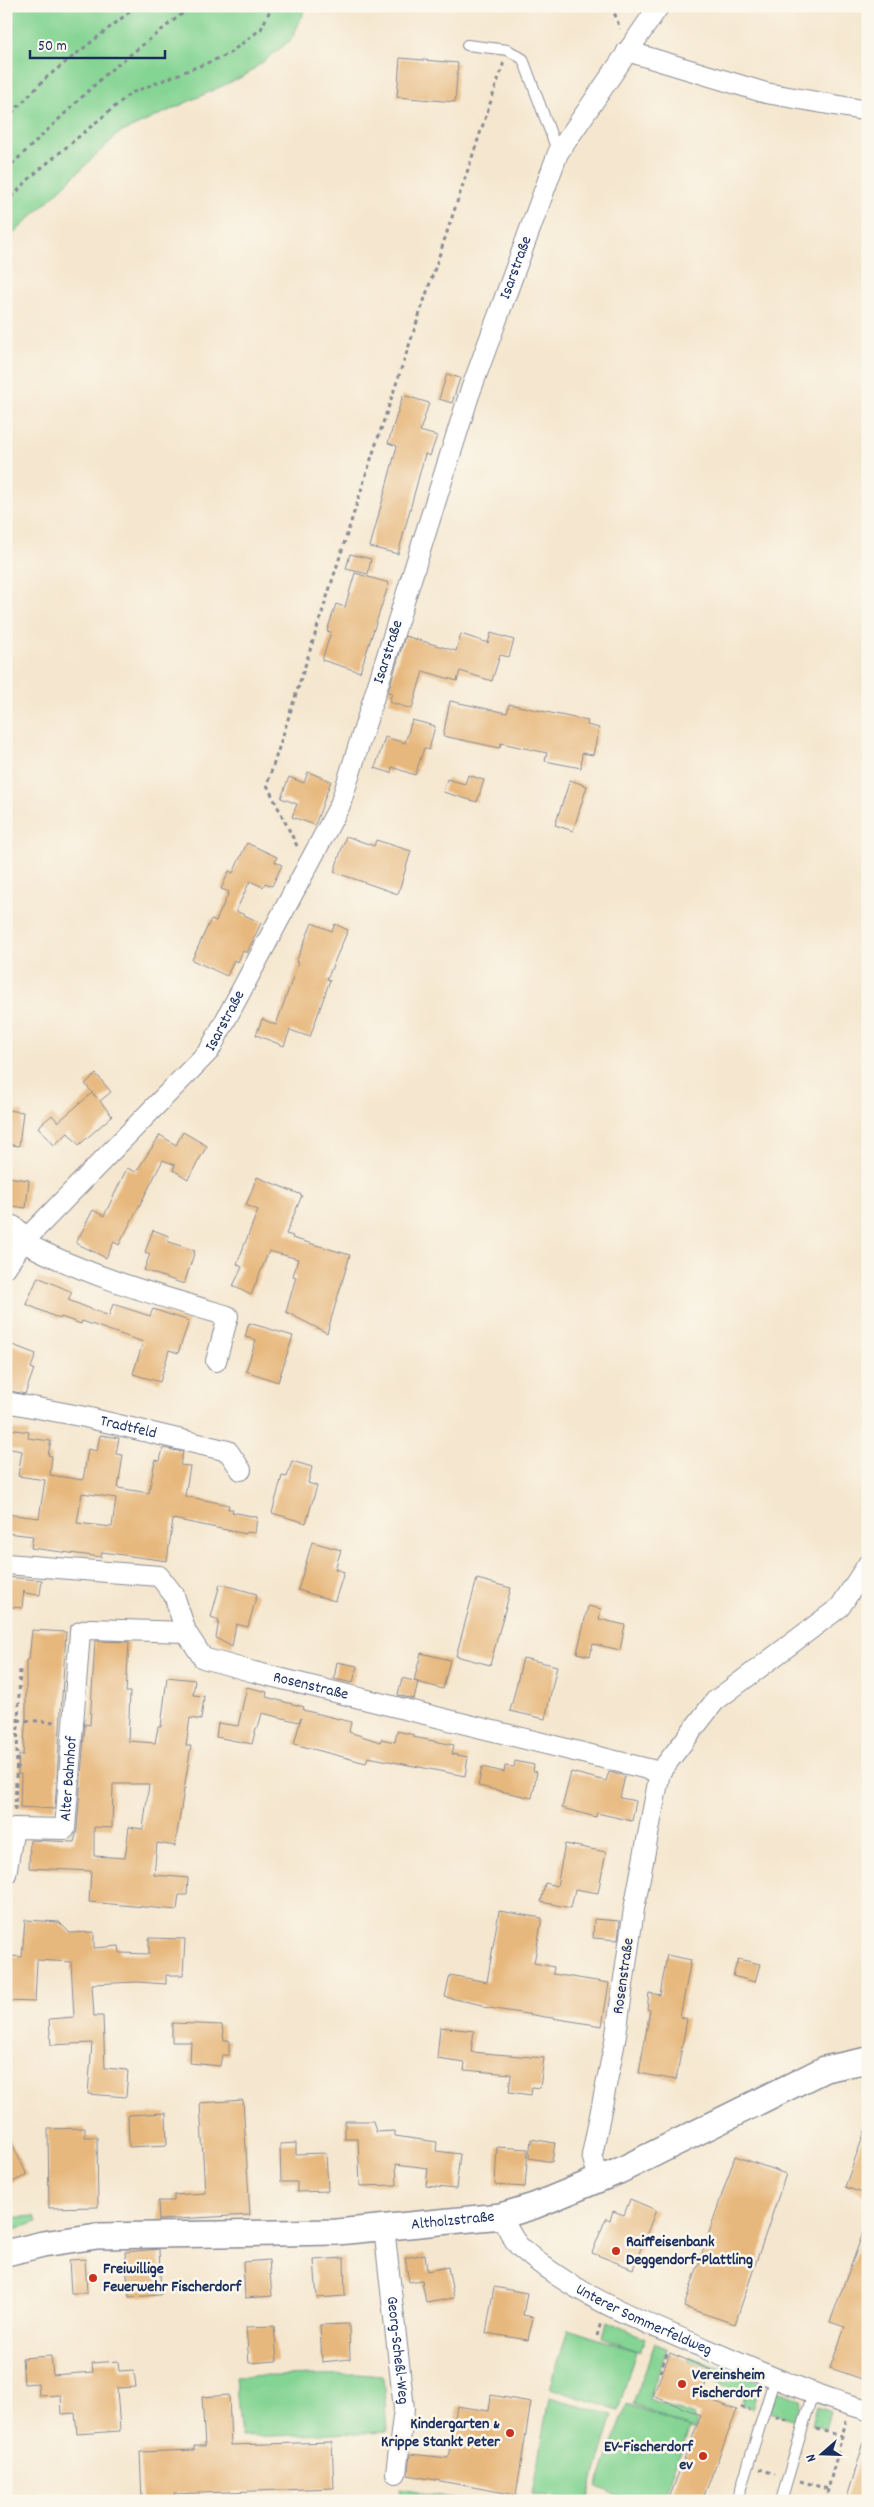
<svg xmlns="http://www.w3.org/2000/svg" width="874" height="2507" font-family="Dekko,sans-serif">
<rect width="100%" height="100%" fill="#fbf7ec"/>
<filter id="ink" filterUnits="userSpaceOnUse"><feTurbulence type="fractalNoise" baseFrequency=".02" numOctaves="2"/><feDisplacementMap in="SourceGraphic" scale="10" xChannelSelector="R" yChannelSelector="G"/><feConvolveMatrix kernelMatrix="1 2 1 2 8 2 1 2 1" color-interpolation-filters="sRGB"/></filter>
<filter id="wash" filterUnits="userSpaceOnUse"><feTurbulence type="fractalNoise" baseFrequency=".0096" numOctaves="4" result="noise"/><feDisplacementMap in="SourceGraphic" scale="20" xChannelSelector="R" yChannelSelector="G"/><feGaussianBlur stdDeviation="1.12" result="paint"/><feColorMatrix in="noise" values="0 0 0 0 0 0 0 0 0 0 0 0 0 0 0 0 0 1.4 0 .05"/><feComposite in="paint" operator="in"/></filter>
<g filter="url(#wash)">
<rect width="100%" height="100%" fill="#f5e7cf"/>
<!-- green -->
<path fill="#84d493" stroke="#508278" d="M 6,6 L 307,6 L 291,40 L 246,75 L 118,134 L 6,241 Z
M 35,2216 L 37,2222 L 6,2233 L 6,2218 Z
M 607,2321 L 645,2338 L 640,2352 L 603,2338 Z
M 568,2329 L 636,2351 L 618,2410 L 550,2388 Z
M 655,2343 L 667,2349 L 649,2399 L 694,2416 L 693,2419 L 697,2422 L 694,2430 L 633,2404 Z
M 690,2356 L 761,2383 L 753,2408 L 742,2405 L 745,2394 L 718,2384 L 721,2371 L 688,2360 Z
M 358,2374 L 383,2376 L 387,2432 L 241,2437 L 235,2377 Z
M 776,2391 L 801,2399 L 795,2420 L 770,2412 Z
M 549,2398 L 613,2415 L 587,2501 L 532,2494 Z
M 627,2404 L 690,2428 L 661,2501 L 631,2501 L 597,2487 Z
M 817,2406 L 830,2411 L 825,2429 L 812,2425 Z
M 400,2489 L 468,2501 L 399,2501 Z"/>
<g id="blocks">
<!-- building -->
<path fill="#e7b87d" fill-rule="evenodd" d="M 400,58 L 458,63 L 455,102 L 397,97 Z
M 447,374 L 460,378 L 452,403 L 439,399 Z
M 403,395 L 429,403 L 420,431 L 437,436 L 430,456 L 425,454 L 398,554 L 370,547 L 397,446 L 388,443 Z
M 350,554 L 371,559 L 368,574 L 346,569 Z
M 355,573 L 389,583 L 360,672 L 322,660 L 331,632 L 327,631 L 336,604 L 345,607 Z
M 491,633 L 514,640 L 509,657 L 500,655 L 492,681 L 460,671 L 457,681 L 423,671 L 412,709 L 389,702 L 392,693 L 388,692 L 405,636 L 456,651 L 461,634 L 488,643 Z
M 450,701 L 507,713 L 509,704 L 588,721 L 587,725 L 599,728 L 593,755 L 582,753 L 581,768 L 545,761 L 547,753 L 501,743 L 500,748 L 443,736 Z
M 412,720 L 435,726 L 429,750 L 424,748 L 415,775 L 392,767 L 391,773 L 375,768 L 385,737 L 405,743 Z
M 308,772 L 331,781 L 315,825 L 292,817 L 297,804 L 281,798 L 289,777 L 304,783 Z
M 468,775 L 484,780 L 477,802 L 443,792 L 447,779 L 465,784 Z
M 570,780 L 587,786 L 573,831 L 555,825 Z
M 346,836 L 374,846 L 376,840 L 411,851 L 398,894 L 334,872 Z
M 247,843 L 277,857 L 275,862 L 282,865 L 272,886 L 265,883 L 263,887 L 250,881 L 236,911 L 261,923 L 247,953 L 243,951 L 238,962 L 234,960 L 227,976 L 192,960 L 211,919 L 216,921 L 229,892 L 221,889 L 229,871 L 233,873 Z
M 312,923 L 332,931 L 335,924 L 348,930 L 327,979 L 330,980 L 310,1037 L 290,1030 L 284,1046 L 256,1035 L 262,1019 L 276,1025 L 298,963 L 296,962 Z
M 96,1074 L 111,1092 L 100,1101 L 112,1116 L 79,1145 L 68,1133 L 54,1145 L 38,1127 L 52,1115 L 58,1122 L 92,1093 L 97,1098 L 85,1084 Z
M 6,1110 L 23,1112 L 19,1146 L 6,1144 Z
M 183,1132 L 207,1146 L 188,1179 L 173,1170 L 175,1165 L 163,1160 L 119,1245 L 114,1242 L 106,1258 L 76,1243 L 93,1210 L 104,1216 L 127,1168 L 136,1172 L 160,1135 L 176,1145 Z
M 6,1177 L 29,1180 L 26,1208 L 6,1205 Z
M 257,1177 L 302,1195 L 286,1234 L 293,1236 L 292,1238 L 350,1255 L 327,1333 L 286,1312 L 296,1277 L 293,1276 L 298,1259 L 269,1251 L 251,1295 L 233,1286 L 242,1267 L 237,1264 L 258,1210 L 246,1205 Z
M 153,1230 L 169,1236 L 167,1241 L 195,1251 L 184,1284 L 144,1270 L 150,1254 L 145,1252 Z
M 38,1277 L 72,1292 L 68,1300 L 109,1316 L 113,1304 L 150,1316 L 153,1309 L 189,1321 L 178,1353 L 169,1350 L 160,1382 L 133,1374 L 143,1342 L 82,1321 L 81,1324 L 61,1317 L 60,1319 L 26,1304 Z
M 249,1323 L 293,1336 L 278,1382 L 246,1371 L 256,1340 L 245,1337 Z
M 13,1345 L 36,1354 L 31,1368 L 34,1369 L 25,1394 L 6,1390 L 6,1364 Z
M 9,1429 L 29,1432 L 28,1438 L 51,1441 L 48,1455 L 52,1456 L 50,1475 L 83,1480 L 88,1449 L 97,1451 L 100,1435 L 119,1438 L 116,1454 L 123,1455 L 118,1488 L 149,1493 L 155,1460 L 160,1461 L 163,1448 L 183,1452 L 180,1465 L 190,1466 L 185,1496 L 229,1505 L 228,1509 L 233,1509 L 232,1512 L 257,1517 L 255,1533 L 246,1532 L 246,1534 L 173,1519 L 167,1561 L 102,1552 L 101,1557 L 31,1548 L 33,1536 L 6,1533 L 6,1514 L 39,1518 L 45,1480 L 18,1476 L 22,1451 L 6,1448 ZM 82,1493 L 116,1498 L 112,1527 L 77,1523 Z
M 292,1461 L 312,1467 L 308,1483 L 317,1486 L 306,1523 L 272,1513 L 282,1476 L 287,1477 Z
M 312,1542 L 341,1550 L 335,1569 L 344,1572 L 335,1601 L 298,1590 Z
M 6,1577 L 42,1580 L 40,1595 L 24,1593 L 24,1590 L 22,1608 L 6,1606 Z
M 477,1579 L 511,1588 L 490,1665 L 456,1656 Z
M 220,1584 L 257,1594 L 248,1627 L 236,1624 L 232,1647 L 216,1638 L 219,1620 L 211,1617 Z
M 588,1606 L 601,1609 L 599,1619 L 625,1625 L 620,1650 L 593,1644 L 590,1656 L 577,1653 Z
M 32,1630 L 66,1632 L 55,1809 L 20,1807 L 21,1774 L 18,1774 L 19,1755 L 23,1755 L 26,1717 L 26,1660 L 29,1660 Z
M 95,1641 L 129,1642 L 126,1692 L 130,1692 L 128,1741 L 155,1743 L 158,1727 L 161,1727 L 167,1677 L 195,1680 L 193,1695 L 204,1696 L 201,1720 L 190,1718 L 186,1746 L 191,1746 L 175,1846 L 157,1843 L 154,1875 L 188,1878 L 187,1895 L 179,1895 L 177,1910 L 89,1902 L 91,1871 L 29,1868 L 30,1840 L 74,1842 L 77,1830 L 85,1724 L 90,1725 ZM 113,1784 L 149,1784 L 143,1829 L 129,1827 L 125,1858 L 94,1856 L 94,1827 L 112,1828 Z
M 421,1653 L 450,1660 L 443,1689 L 414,1681 Z
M 523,1658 L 557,1666 L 545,1719 L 510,1711 Z
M 337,1662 L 357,1666 L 353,1683 L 334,1679 Z
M 402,1678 L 418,1682 L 414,1699 L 398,1695 Z
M 247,1687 L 267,1692 L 266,1697 L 304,1707 L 303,1710 L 351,1722 L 349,1732 L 380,1742 L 381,1739 L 395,1742 L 397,1731 L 414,1735 L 413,1737 L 454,1745 L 452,1754 L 468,1757 L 465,1776 L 368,1757 L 366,1763 L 294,1744 L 301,1718 L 299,1722 L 262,1713 L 258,1728 L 256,1728 L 252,1744 L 216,1737 L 218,1723 L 238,1726 Z
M 515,1761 L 534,1765 L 533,1771 L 537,1772 L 532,1798 L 478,1786 L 482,1767 L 504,1772 L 505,1766 L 514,1767 Z
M 571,1772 L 606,1781 L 609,1772 L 625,1776 L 620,1798 L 636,1801 L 632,1821 L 597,1813 L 596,1817 L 562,1808 Z
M 565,1844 L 606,1852 L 598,1893 L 575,1889 L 571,1908 L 541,1902 L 545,1883 L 557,1886 Z
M 499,1911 L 542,1918 L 534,1963 L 554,1967 L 553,1974 L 609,1983 L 602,2026 L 483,2007 L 483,2005 L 445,1997 L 450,1975 L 487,1982 Z
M 594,1919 L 620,1921 L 618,1940 L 593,1938 Z
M 25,1920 L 59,1922 L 70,1933 L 94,1932 L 94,1948 L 119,1946 L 120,1953 L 149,1954 L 149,1938 L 185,1939 L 183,1975 L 166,1975 L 166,1984 L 137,1982 L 92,1984 L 94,2016 L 103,2016 L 105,2068 L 128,2070 L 126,2097 L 88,2094 L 92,2043 L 51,2045 L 49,2019 L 74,2017 L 71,1962 L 37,1960 L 35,2002 L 6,2001 L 6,1977 L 11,1977 L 12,1956 L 22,1957 Z
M 667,1955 L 691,1960 L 680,2017 L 687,2019 L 676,2080 L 639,2073 L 650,2010 L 647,2009 L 649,1993 L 660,1995 Z
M 738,1959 L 760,1964 L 755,1982 L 733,1976 Z
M 172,2023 L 222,2025 L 224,2040 L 229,2040 L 229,2055 L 222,2055 L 220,2066 L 190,2063 L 191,2042 L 172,2042 Z
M 440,2027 L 474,2031 L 471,2052 L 544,2058 L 540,2088 L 532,2087 L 531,2095 L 509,2092 L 511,2074 L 464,2070 L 465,2063 L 437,2059 Z
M 243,2100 L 250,2215 L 159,2220 L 158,2201 L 174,2201 L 174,2195 L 205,2193 L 200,2103 Z
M 166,2113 L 167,2145 L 129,2147 L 128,2115 Z
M 345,2121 L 373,2121 L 376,2132 L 395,2131 L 395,2136 L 437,2142 L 436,2151 L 460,2154 L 456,2189 L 426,2186 L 428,2168 L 396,2164 L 397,2185 L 360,2186 L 358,2139 L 345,2139 Z
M 85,2128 L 85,2137 L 97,2137 L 98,2207 L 49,2208 L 48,2129 Z
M 866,2128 L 868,2128 L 868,2195 L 845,2187 Z
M 6,2131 L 27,2175 L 6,2185 Z
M 531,2139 L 555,2143 L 552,2162 L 529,2158 Z
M 296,2143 L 296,2154 L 326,2153 L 328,2191 L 297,2192 L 297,2182 L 281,2182 L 280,2144 Z
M 497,2147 L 528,2149 L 525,2187 L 495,2185 Z
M 735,2156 L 786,2174 L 735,2324 L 684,2307 Z
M 630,2199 L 656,2210 L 633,2269 L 592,2253 L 606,2218 L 610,2220 L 613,2211 L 624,2215 Z
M 866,2225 L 868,2225 L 868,2381 L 830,2368 L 845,2327 L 830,2322 Z
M 159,2249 L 161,2295 L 129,2297 L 125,2252 Z
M 425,2254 L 427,2271 L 448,2267 L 454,2298 L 426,2303 L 422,2280 L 409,2282 L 405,2258 Z
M 344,2258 L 345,2296 L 317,2298 L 314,2260 Z
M 85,2259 L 87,2293 L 71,2293 L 69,2260 Z
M 269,2260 L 272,2296 L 245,2298 L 243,2262 Z
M 494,2287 L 527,2293 L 523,2315 L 533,2317 L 528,2340 L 486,2333 Z
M 349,2324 L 350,2359 L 322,2362 L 320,2325 Z
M 274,2326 L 277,2361 L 249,2363 L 246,2327 Z
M 670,2353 L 711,2370 L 701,2396 L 737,2410 L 702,2501 L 668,2501 L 701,2415 L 653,2396 Z
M 51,2356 L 53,2375 L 93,2372 L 92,2363 L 118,2361 L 119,2371 L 134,2370 L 136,2387 L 117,2388 L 120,2431 L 77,2434 L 75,2413 L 62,2414 L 61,2395 L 39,2396 L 38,2383 L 24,2384 L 22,2358 Z
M 229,2395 L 231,2445 L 332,2442 L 334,2488 L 174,2494 L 174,2498 L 142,2500 L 140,2452 L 194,2450 L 194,2446 L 205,2446 L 202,2397 Z
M 491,2395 L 531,2402 L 516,2495 L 408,2475 L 410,2454 L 448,2458 L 457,2406 L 489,2411 Z
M 864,2442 L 868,2442 L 868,2501 L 846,2501 Z"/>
</g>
</g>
<g filter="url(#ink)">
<use href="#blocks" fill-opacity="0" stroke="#888b96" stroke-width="1"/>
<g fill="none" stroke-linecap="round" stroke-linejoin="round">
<defs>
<path id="service" d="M 467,45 L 508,50 L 523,59 L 558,153
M 737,2501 L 775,2377
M 781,2501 L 813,2392"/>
<g id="minor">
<path d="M 627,51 L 766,93 L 868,111"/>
<path d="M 6,1224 C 18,1226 20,1231 23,1242"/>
<path d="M 23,1242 C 87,1276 159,1296 228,1316 L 216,1361"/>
<path id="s1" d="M 6,1267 L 23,1242 L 209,1051 L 340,805 L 469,395 L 558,153 L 659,6"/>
<path id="s2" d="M 6,1402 L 85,1417 L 228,1451 L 241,1470"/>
<path id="s3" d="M 6,1564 L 159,1576 L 174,1595 L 186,1632 L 203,1658 L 254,1672 L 660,1772 L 634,1909 L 615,2041 L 592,2155 L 599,2179"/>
<path d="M 660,1772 L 715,1701 L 840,1607 L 868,1564"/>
<path id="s4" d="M 6,1874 L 14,1828 L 65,1829 L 80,1632 L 90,1629 L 186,1632"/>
<path id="s5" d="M 501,2216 C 507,2226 512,2240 521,2248 C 573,2294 641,2321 704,2348 C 757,2371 812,2395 868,2410"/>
<path id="s6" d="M 384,2227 L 404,2409 L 396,2473"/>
</g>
<g id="tertiary">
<path id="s7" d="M 6,2253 L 43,2244 L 97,2236 L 337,2232 L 501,2216 L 534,2206 L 619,2171 L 825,2069 L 868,2060"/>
</g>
</defs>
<!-- service casing -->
<use href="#service" stroke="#888b96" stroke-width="12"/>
<!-- minor casing -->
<use href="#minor" stroke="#888b96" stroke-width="22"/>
<!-- tertiary casing -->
<use href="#tertiary" stroke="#888b96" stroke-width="28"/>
<!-- path -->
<path stroke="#888b96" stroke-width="3" stroke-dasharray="4 4" stroke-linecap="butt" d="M 612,6 L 620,29
M 6,119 L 47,77 L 137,6
M 6,170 L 107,73 L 192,6
M 6,203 L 33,175 L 131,93 L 227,55 L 261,29 L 272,6
M 297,846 L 267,785 L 372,456 L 504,62
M 18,1720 L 55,1722
M 15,1810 L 20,1668
M 597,2336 L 601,2322
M 660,2372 L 667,2353
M 741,2407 L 750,2410
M 776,2417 L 791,2422
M 816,2429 L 842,2436
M 6,2459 L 10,2501
M 759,2469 L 775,2474
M 800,2481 L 828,2489
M 825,2501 L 846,2421"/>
<!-- service -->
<use href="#service" stroke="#fff" stroke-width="10"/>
<!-- minor -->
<use href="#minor" stroke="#fff" stroke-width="20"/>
<!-- tertiary -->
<use href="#tertiary" stroke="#fff" stroke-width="25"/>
</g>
</g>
<!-- markers -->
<g fill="#c8321e" stroke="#fbf7ec" stroke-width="2">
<circle cx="616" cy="2251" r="5"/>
<circle cx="93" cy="2278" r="5"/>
<circle cx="682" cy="2384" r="5"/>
<circle cx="510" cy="2433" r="5"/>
<circle cx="703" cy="2456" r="5"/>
</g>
<g text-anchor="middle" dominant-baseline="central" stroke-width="5" stroke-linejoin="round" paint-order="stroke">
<!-- street labels -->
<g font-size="16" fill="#1b2f5e" stroke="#fbf7ec">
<text stroke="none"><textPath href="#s1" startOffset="1141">Isarstraße</textPath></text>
<text stroke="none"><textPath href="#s1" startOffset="736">Isarstraße</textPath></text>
<text stroke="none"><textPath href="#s1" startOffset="331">Isarstraße</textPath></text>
<text stroke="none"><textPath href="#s2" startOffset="125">Tradtfeld</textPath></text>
<text stroke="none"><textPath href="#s3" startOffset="359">Rosenstraße</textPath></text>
<text stroke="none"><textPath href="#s4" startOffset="148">Alter Bahnhof</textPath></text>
<text transform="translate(624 1976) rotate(-82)">Rosenstraße</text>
<text stroke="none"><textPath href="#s7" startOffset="449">Altholzstraße</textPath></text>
<text stroke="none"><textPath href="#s5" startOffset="181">Unterer Sommerfeldweg</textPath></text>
<text stroke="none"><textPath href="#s6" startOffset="124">Georg-Scheßl-Weg</textPath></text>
</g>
<!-- poi labels -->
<g font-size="16" font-weight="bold" fill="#1b2f5e" stroke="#fbf7ec" text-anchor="start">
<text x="626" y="2242">Raiffeisenbank<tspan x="626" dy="18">Deggendorf-Plattling</tspan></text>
<text x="103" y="2269">Freiwillige<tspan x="103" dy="18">Feuerwehr Fischerdorf</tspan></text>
<text x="692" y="2375">Vereinsheim<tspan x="692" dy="18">Fischerdorf</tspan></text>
<text x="500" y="2424" text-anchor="end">Kindergarten &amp;<tspan x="500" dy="18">Krippe Stankt Peter</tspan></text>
<text x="693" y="2447" text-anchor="end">EV-Fischerdorf<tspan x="693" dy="18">ev</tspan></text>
</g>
</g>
<!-- margin -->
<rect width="874" height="2507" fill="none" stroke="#fbf7ec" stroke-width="25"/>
<!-- north arrow -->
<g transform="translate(822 2454) rotate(250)" stroke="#fbf7ec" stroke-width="4" paint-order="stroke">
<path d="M0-4L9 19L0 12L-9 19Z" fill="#1b2f5e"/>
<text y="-8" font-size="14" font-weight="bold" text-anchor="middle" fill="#1b2f5e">N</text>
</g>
<!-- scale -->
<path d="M30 50v8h135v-8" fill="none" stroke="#1b2f5e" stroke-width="2.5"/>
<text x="38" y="50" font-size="15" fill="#1b2f5e" stroke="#fbf7ec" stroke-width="4" paint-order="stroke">50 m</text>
</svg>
